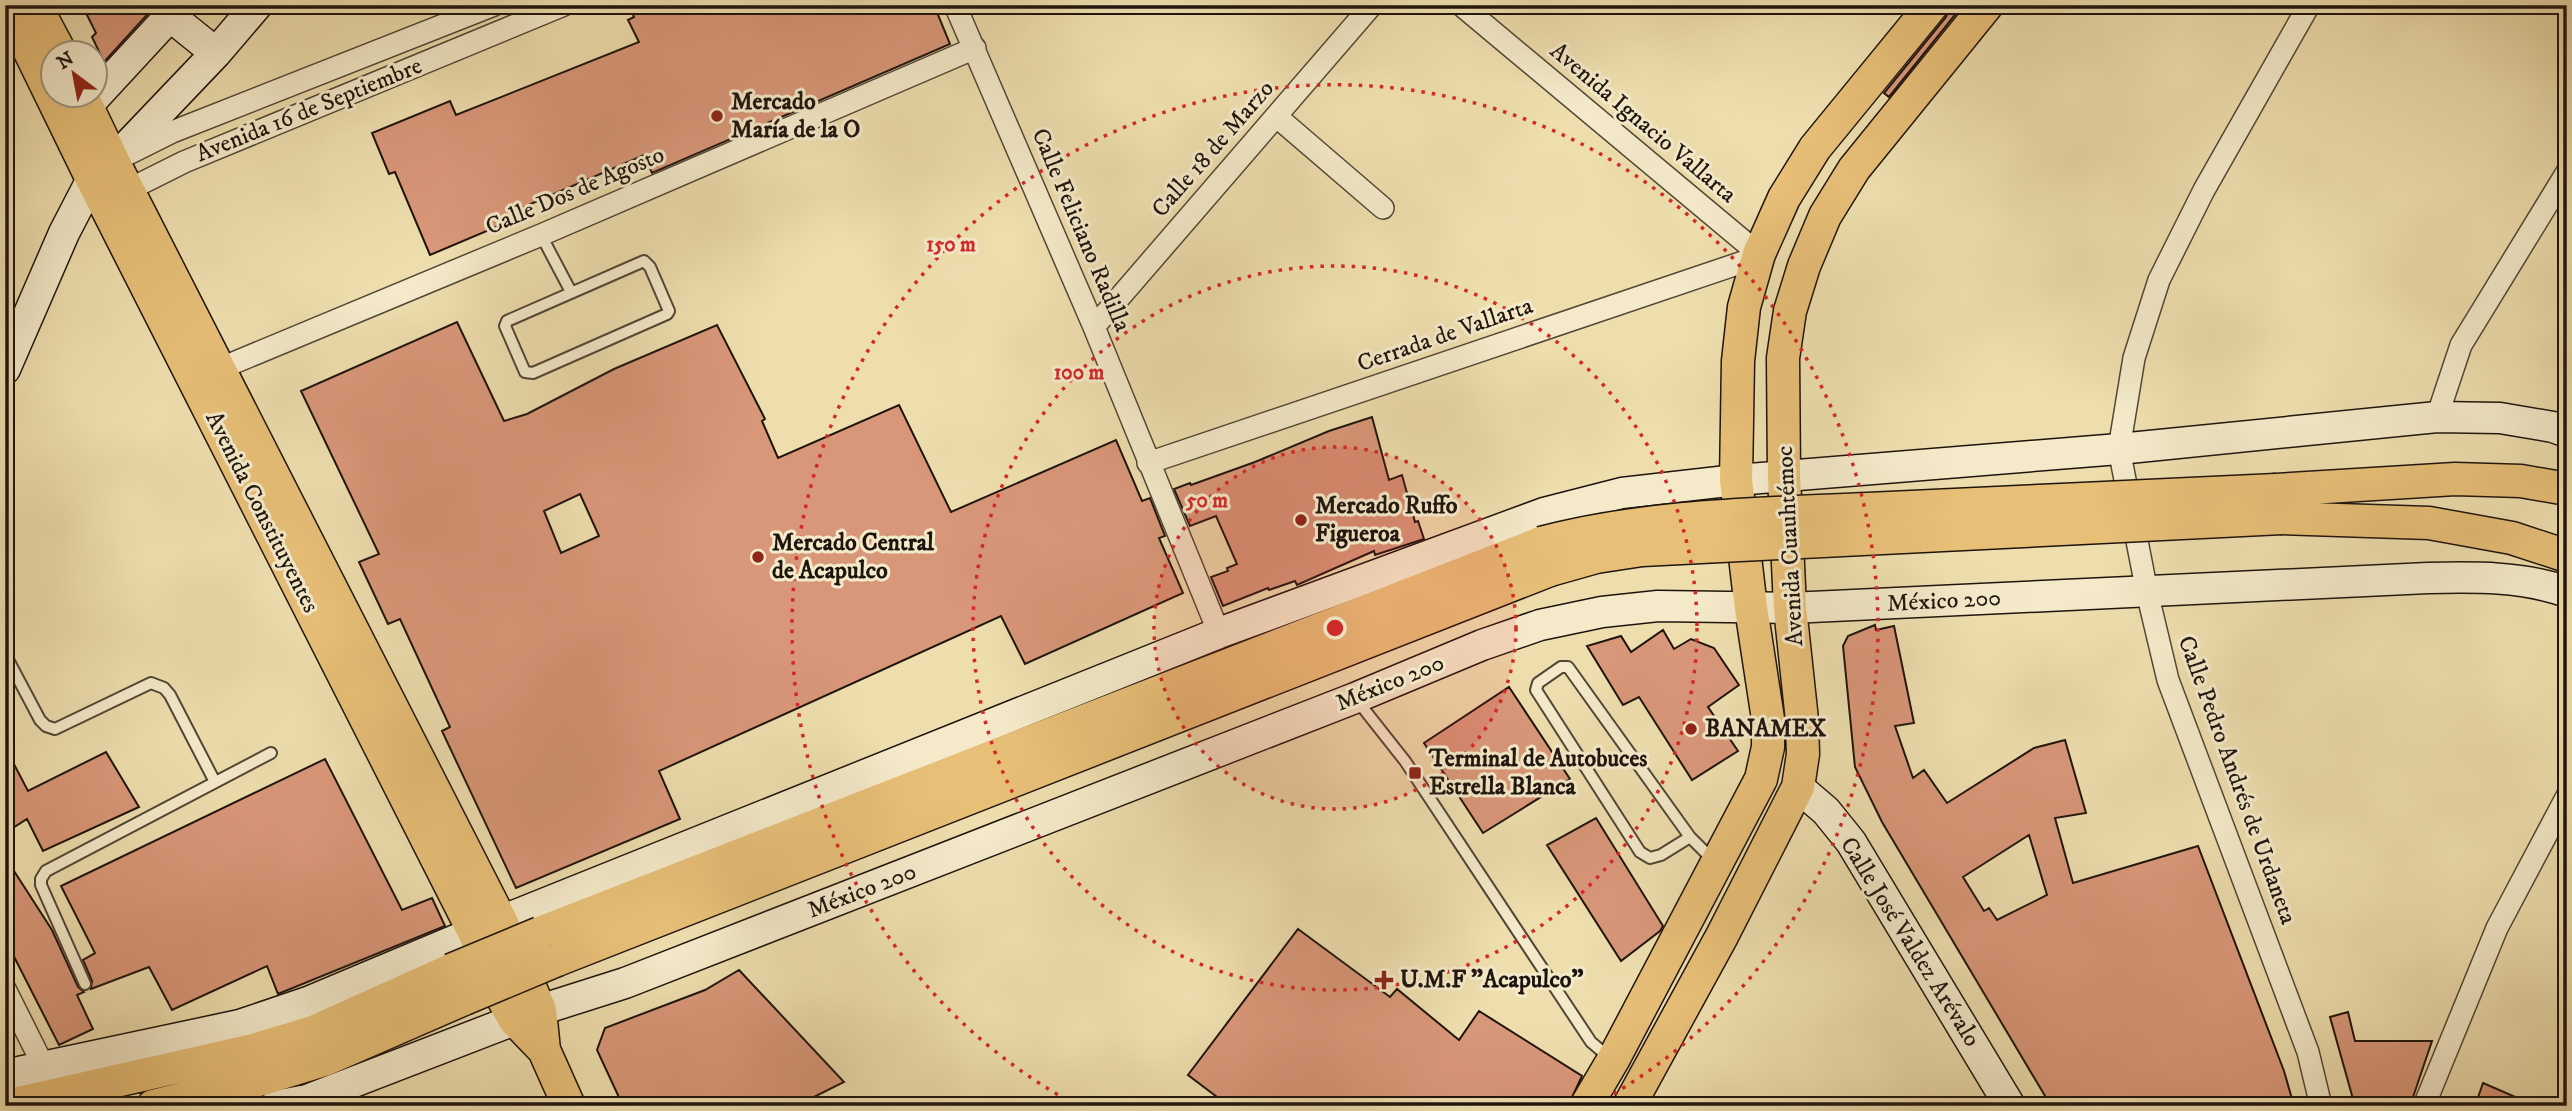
<svg xmlns="http://www.w3.org/2000/svg" width="2572" height="1111" font-family="'IM FELL DW Pica',serif">
<rect width="100%" height="100%" fill="#eedeae"/>
<filter id="stains"><feTurbulence type="fractalNoise" baseFrequency=".00286" numOctaves="4"/><feColorMatrix values="0 0 0 0 .2 0 0 0 0 .09 0 0 0 0 .02 0 0 0 .5 -.17"/></filter>
<radialGradient id="worn" r=".72"><stop offset=".6" stop-color="#630" stop-opacity="0"/><stop offset="1" stop-color="#630" stop-opacity=".3"/></radialGradient>
<!-- building -->
<path fill="#d99779" stroke="#1e140e" stroke-width="2" fill-rule="evenodd" d="M 82,5 L 156,5 L 104,62 L 92,37 L 96,33 Z
M 647,5 L 934,5 L 950,44 L 652,173 L 644,155 L 512,212 L 515,219 L 430,255 L 395,172 L 389,174 L 372,133 L 450,101 L 456,115 L 639,42 L 628,20 L 634,17 L 632,12 Z
M 1950,5 L 1963,5 L 1889,97 L 1884,93 L 1946,17 Z
M 457,322 L 504,421 L 527,414 L 614,369 L 717,325 L 765,419 L 762,421 L 778,458 L 899,405 L 951,512 L 1116,440 L 1142,501 L 1150,498 L 1165,536 L 1159,538 L 1183,593 L 1025,664 L 1001,616 L 659,771 L 680,819 L 516,888 L 442,731 L 450,727 L 400,619 L 388,624 L 359,562 L 379,554 L 301,391 ZM 580,494 L 599,536 L 561,553 L 544,511 Z
M 1372,417 L 1389,480 L 1402,475 L 1415,522 L 1418,521 L 1424,539 L 1375,555 L 1374,551 L 1297,585 L 1295,581 L 1269,590 L 1268,588 L 1223,606 L 1211,577 L 1228,571 L 1227,568 L 1237,564 L 1216,516 L 1190,526 L 1174,489 L 1190,483 L 1191,485 L 1255,462 L 1329,431 Z
M 1875,625 L 1876,630 L 1894,626 L 1914,723 L 1895,726 L 1913,778 L 1924,770 L 1947,803 L 2034,748 L 2065,740 L 2086,813 L 2055,818 L 2073,883 L 2198,846 L 2284,1071 L 2294,1106 L 2051,1106 L 1882,822 L 1855,767 L 1843,646 L 1848,636 ZM 2029,835 L 2047,895 L 1997,920 L 1989,908 L 1984,911 L 1963,877 Z
M 1663,630 L 1674,649 L 1691,639 L 1714,648 L 1739,685 L 1708,707 L 1738,751 L 1692,780 L 1639,697 L 1623,705 L 1587,646 L 1621,636 L 1631,652 Z
M 1509,687 L 1570,779 L 1483,833 L 1424,743 Z
M 5,747 L 28,791 L 106,752 L 139,807 L 43,851 L 27,819 L 5,833 Z
M 325,759 L 402,910 L 432,898 L 445,926 L 278,994 L 267,966 L 172,1010 L 149,967 L 91,989 L 92,981 L 83,960 L 95,953 L 61,886 Z
M 1596,818 L 1663,926 L 1660,931 L 1621,961 L 1547,845 Z
M 5,857 L 52,930 L 78,987 L 84,992 L 77,995 L 93,1029 L 59,1045 L 5,939 Z
M 1298,929 L 1390,997 L 1397,989 L 1459,1040 L 1479,1011 L 1582,1076 L 1568,1106 L 1229,1106 L 1188,1075 Z
M 739,970 L 844,1082 L 796,1106 L 623,1106 L 597,1050 L 605,1028 L 705,990 Z
M 2348,1012 L 2355,1041 L 2432,1041 L 2410,1106 L 2355,1106 L 2330,1017 Z
M 2483,1083 L 2536,1106 L 2475,1106 Z"/>
<g fill="none" stroke-linecap="round" stroke-linejoin="round">
<defs>
<path id="lane" d="M 541,235 L 571,292
M 644,261 L 650,267 L 669,311 L 667,314 L 533,373 L 525,372 L 505,326 L 507,321 Z
M 5,654 L 40,720 L 46,726 L 55,729 L 151,683 L 164,688 L 170,695 L 215,782
M 1356,699 L 1405,761 L 1591,1042 L 1611,1059
M 1690,837 L 1661,855 L 1650,858 L 1640,852 L 1536,690 L 1538,683 L 1561,667 L 1568,667 L 1690,837 L 1715,862
M 85,984 L 41,885 L 41,879 L 46,871 L 271,753"/>
<path id="street" d="M 955,5 L 1094,327 L 1219,633
M 1461,5 L 1759,254
M 2309,5 L 2204,190 L 2159,280 L 2134,358 L 2119,449 L 2147,592 L 2168,680 L 2308,1052 L 2321,1106
M 1276,116 L 1383,208
M 126,155 L 172,132 L 494,5
M 128,190 L 184,162 L 564,5
M 1094,327 L 1372,5
M 207,374 L 541,235 L 975,48
M 2437,417 L 2461,345 L 2567,172
M 1148,463 L 1758,257
M 5,989 L 43,1065
M 2424,1106 L 2497,928 L 2567,796"/>
<path id="secondary" d="M 170,16 L 216,53
M 71,123 L 180,5
M 5,369 L 64,233 L 92,179 L 113,161 L 216,53 L 257,5
M 1798,787 L 1826,811 L 1851,842 L 2010,1106
M 5,1075 L 240,1025 L 308,1002 L 501,921 L 1219,633 L 1544,513 L 1622,493 L 1736,480 L 2119,449 L 2437,417 L 2500,418 L 2553,427 L 2567,432
M 275,1106 L 307,1100 L 540,1010 L 625,983 L 1355,698 L 1482,645 L 1540,625 L 1602,612 L 1658,606 L 1790,608 L 2428,578 C 2475,577 2522,576 2567,592"/>
<path id="primary" d="M 7,5 L 92,179 L 475,934 L 500,993 L 514,1019 L 544,1050
M 35,5 L 60,52
M 81,94 L 113,161 L 501,921 L 540,1010 L 544,1050 L 569,1106
M 2276,490 L 2455,479 L 2521,481 L 2567,489
M 2282,518 L 2429,523 L 2512,538 L 2567,556
M 540,933 L 1541,543
M 557,960 L 1550,570
M 5,1106 L 253,1050 L 313,1032 L 451,970
M 153,1106 L 259,1080 L 324,1060 L 464,999
M 1586,1106 L 1613,1060 L 1761,779 L 1768,747 L 1768,719 L 1751,608 L 1736,480 L 1738,361 L 1744,307 L 1759,254 L 1784,198 L 1815,148 L 1932,5
M 1629,1106 L 1722,936 L 1798,787 L 1803,754 L 1802,720 L 1790,608 L 1784,476 L 1783,358 L 1790,311 L 1804,266 L 1825,216 L 1854,169 L 1987,5"/>
</defs>
<!-- lane casing -->
<use href="#lane" stroke="#524636" stroke-width="14"/>
<!-- street casing -->
<use href="#street" stroke="#524636" stroke-width="24"/>
<!-- secondary casing -->
<use href="#secondary" stroke="#1e140e" stroke-width="33"/>
<!-- primary casing -->
<use href="#primary" stroke="#1e140e" stroke-width="35"/>
<!-- lane -->
<use href="#lane" stroke="#f4eaca" stroke-width="10"/>
<!-- street -->
<use href="#street" stroke="#f4eaca" stroke-width="21"/>
<!-- secondary -->
<use href="#secondary" stroke="#f4eaca" stroke-width="30"/>
<!-- primary -->
<use href="#primary" stroke="#e7bf77" stroke-width="32"/>
<defs>
<path id="primary-bridge" d="M 1541,543 C 1647,515 1758,514 1868,509 C 2004,503 2140,496 2276,490
M 1550,570 L 1596,557 L 1642,550 L 2282,518
M 451,970 L 540,933
M 464,999 L 557,960"/>
</defs>
<!-- primary-bridge casing -->
<use href="#primary-bridge" stroke="#1e140e" stroke-width="35" stroke-linecap="butt"/>
<!-- primary-bridge -->
<use href="#primary-bridge" stroke="#e7bf77" stroke-width="32"/>
</g>
<!-- distance rings -->
<circle cx="1335" cy="628" r="181" fill="#d62828" fill-opacity=".12"/>
<g fill="none" stroke="#d62828" stroke-width="3.5" stroke-dasharray="3.5 7">
<circle cx="1335" cy="628" r="181"/>
<circle cx="1335" cy="628" r="362"/>
<path d="M1076 1105A543 543 0 1 1 1594 1105"/>
</g>
<!-- markers -->
<g fill="#8f2418" stroke="#f4eaca" stroke-width="2.5">
<circle cx="717" cy="116" r="7"/>
<circle cx="1301" cy="520" r="7"/>
<circle cx="758" cy="557" r="7"/>
<circle cx="1691" cy="729" r="7"/>
<rect x="1408" y="766" width="14" height="14" rx="3.5"/>
<path d="M1380.5 969.5h7v7h7v7h-7v7h-7v-7h-7v-7h7z"/>
</g>
<g text-anchor="middle" dominant-baseline="central" stroke-width="6" stroke-linejoin="round" paint-order="stroke">
<!-- poi labels -->
<g font-size="24" font-weight="bold" fill="#1e140e" stroke="#f4eaca" text-anchor="start">
<text x="731" y="102">Mercado<tspan x="731" dy="28">María de la O</tspan></text>
<text x="1315" y="506">Mercado Ruffo<tspan x="1315" dy="28">Figueroa</tspan></text>
<text x="772" y="543">Mercado Central<tspan x="772" dy="28">de Acapulco</tspan></text>
<text x="1705" y="729">BANAMEX</text>
<text x="1429" y="759">Terminal de Autobuces<tspan x="1429" dy="28">Estrella Blanca</tspan></text>
<text x="1400" y="980">U.M.F "Acapulco"</text>
</g>
<!-- street labels -->
<g font-size="24" fill="#1e140e" stroke="#f4eaca">
<text transform="translate(309 110) rotate(-22)">Avenida 16 de Septiembre</text>
<text transform="translate(1643 123) rotate(40)">Avenida Ignacio Vallarta</text>
<text transform="translate(1213 149) rotate(-49)">Calle 18 de Marzo</text>
<text transform="translate(575 191) rotate(-23)">Calle Dos de Agosto</text>
<text transform="translate(1081 230) rotate(67)">Calle Feliciano Radilla</text>
<text transform="translate(1445 335) rotate(-19)">Cerrada de Vallarta</text>
<text transform="translate(262 512) rotate(63)">Avenida Constituyentes</text>
<text transform="translate(1790 546) rotate(-93)">Avenida Cuauhtémoc</text>
<text transform="translate(1944 601) rotate(-3)">México 200</text>
<text transform="translate(1390 683) rotate(-22)">México 200</text>
<text transform="translate(2237 780) rotate(70)">Calle Pedro Andrés de Urdaneta</text>
<text transform="translate(862 891) rotate(-21)">México 200</text>
<text transform="translate(1910 942) rotate(58)">Calle José Valdez Arévalo</text>
</g>
</g>
<circle cx="1335" cy="628" r="10" fill="#d62828" stroke="#f4eaca" stroke-width="3.5"/>
<g font-size="21" text-anchor="middle" font-weight="bold" fill="#d62828" stroke="#f4eaca" stroke-width="6" stroke-linejoin="round" paint-order="stroke">
<text x="951" y="251">150 m</text>
<text x="1079" y="379">100 m</text>
<text x="1207" y="507">50 m</text>
</g>
<!-- margin -->
<rect width="2572" height="1111" fill="none" stroke="#eedeae" stroke-width="28"/>
<rect x="7" y="7" width="2558" height="1097" fill="none" stroke="#1e140e" stroke-width="3.5"/>
<rect x="14" y="14" width="2544" height="1083" fill="none" stroke="#1e140e" stroke-width="2"/>
<!-- north arrow -->
<g transform="translate(74 74) rotate(328)"><circle r="33" fill="#f4eaca" stroke="#9e947f" stroke-width="2"/>
<path d="M0-5L12 26L0 18L-12 26Z" fill="#8f2418"/>
<text y="-10" font-size="19" font-weight="bold" text-anchor="middle" fill="#1e140e">N</text>
</g>
<rect width="100%" height="100%" filter="url(#stains)"/>
<rect width="100%" height="100%" fill="url(#worn)"/>
</svg>
